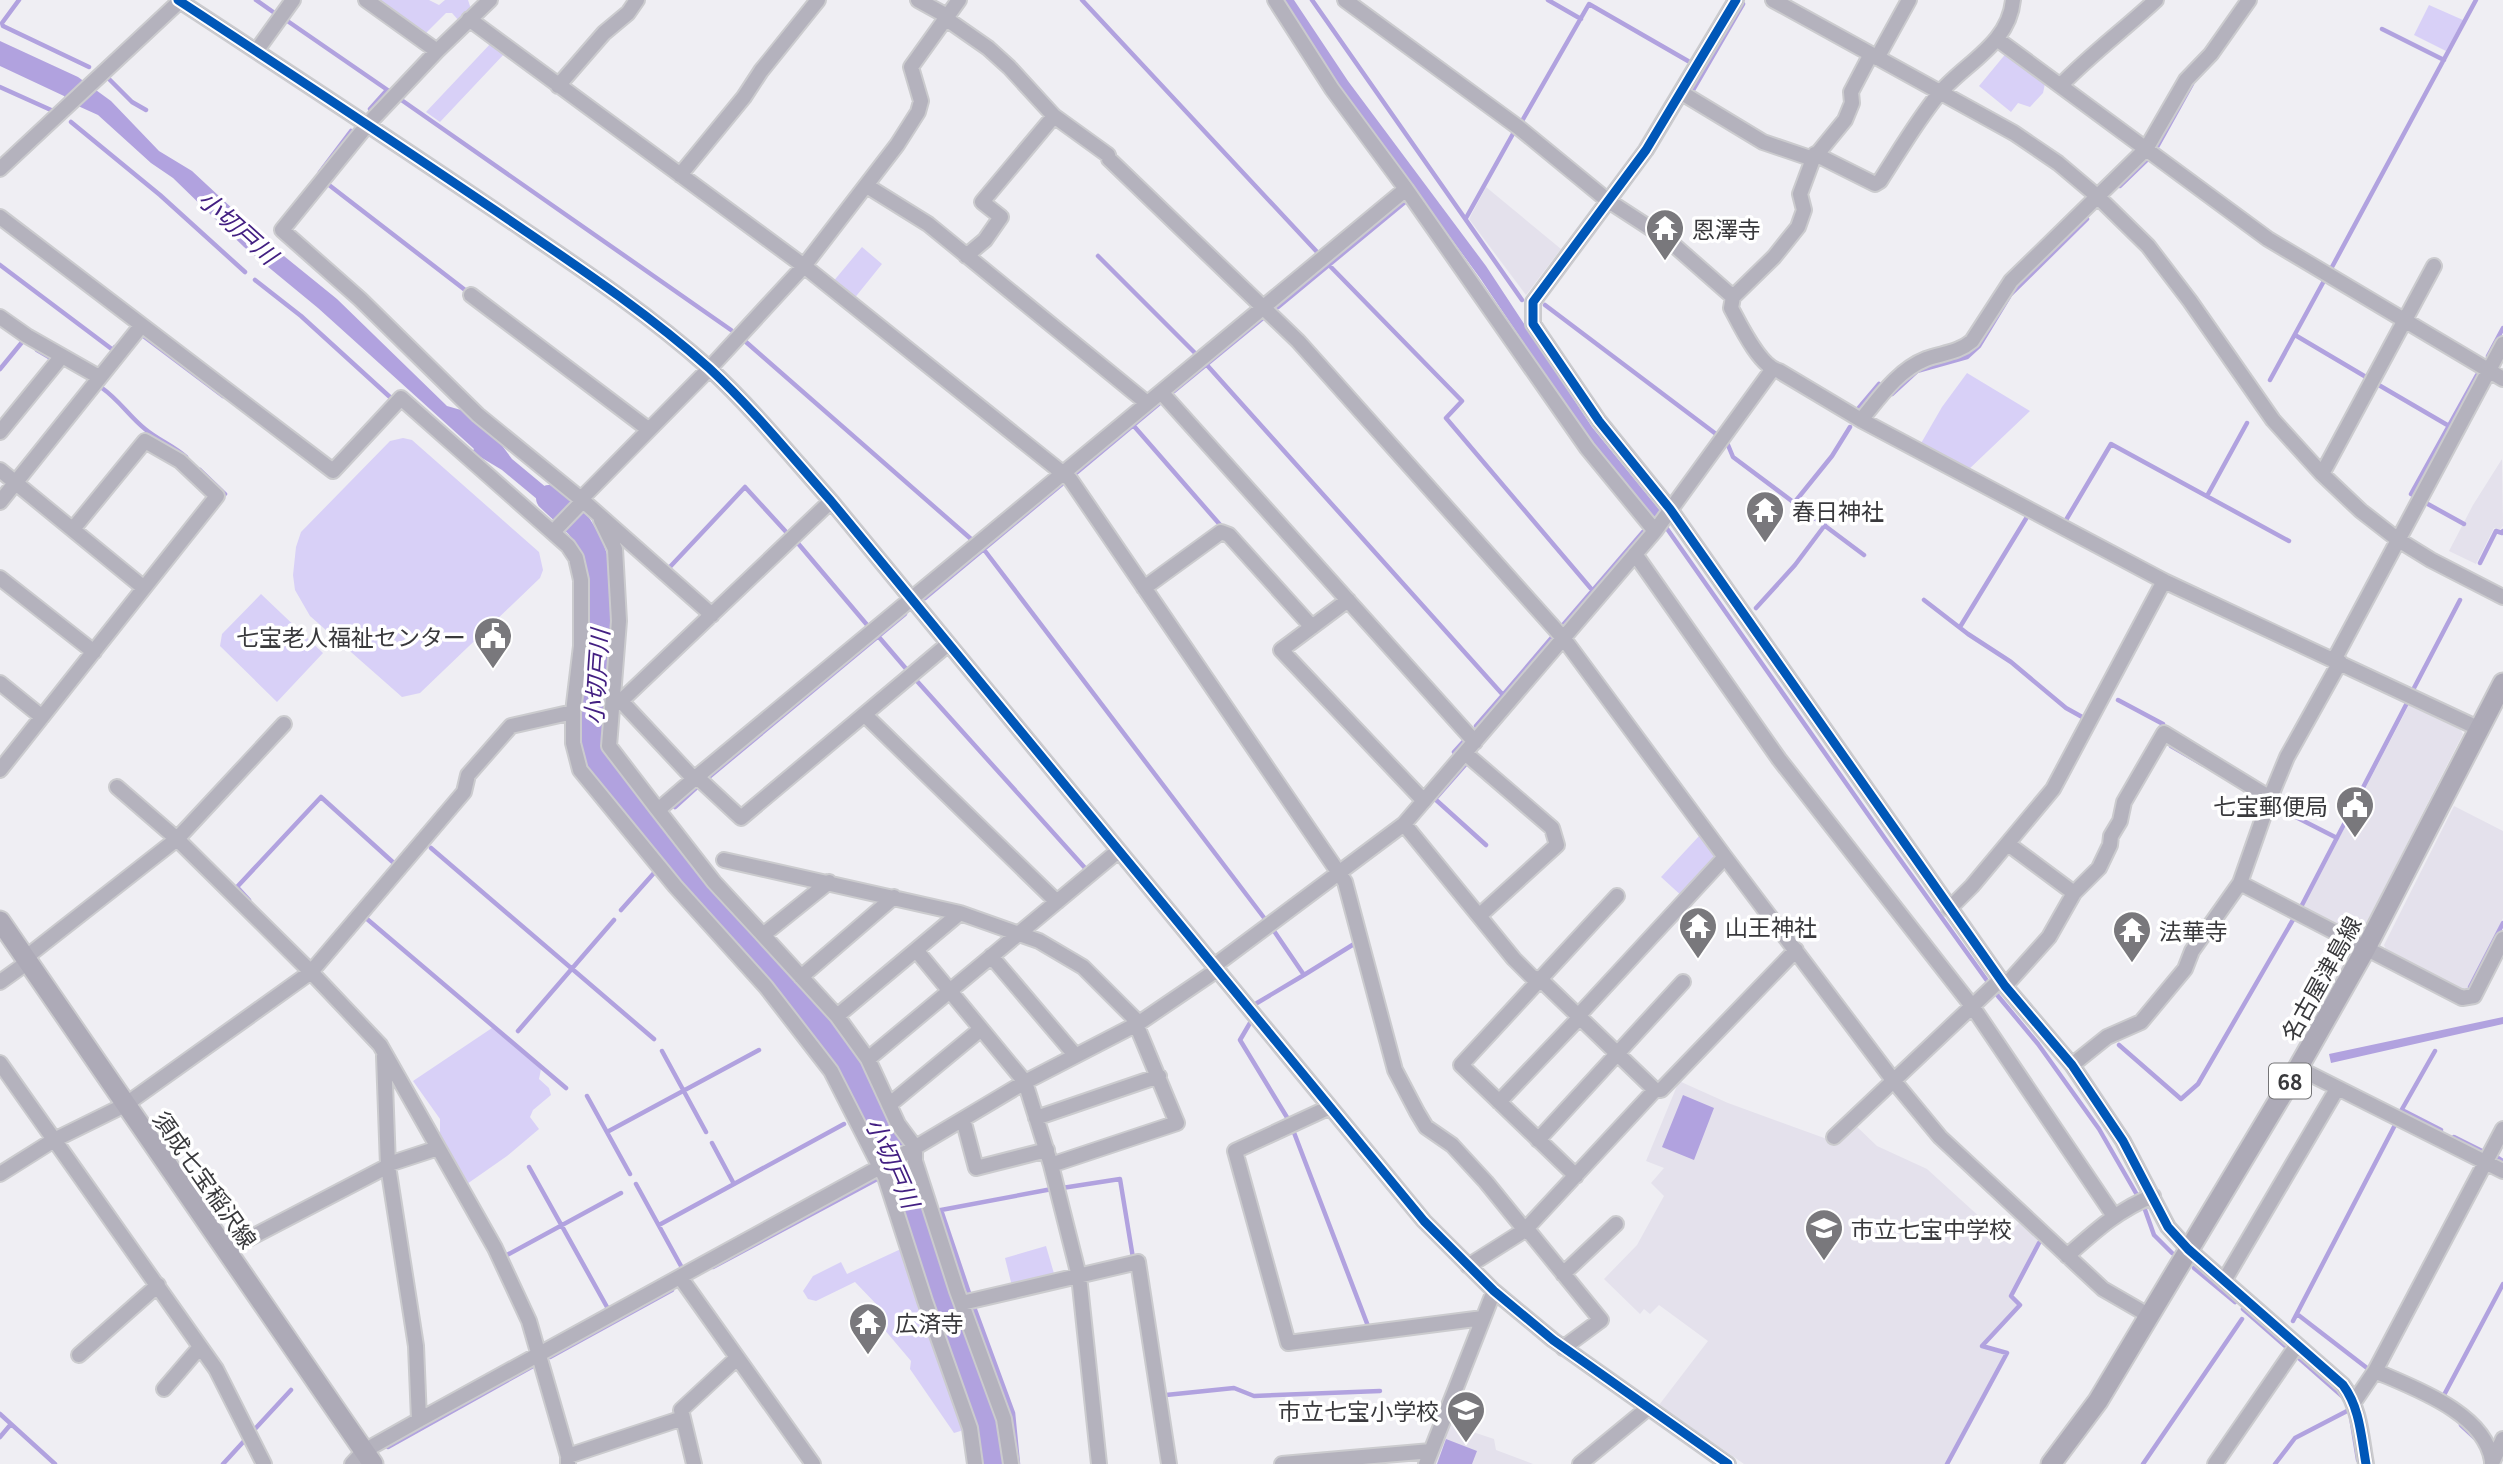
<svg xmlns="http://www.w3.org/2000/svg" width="2503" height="1464" font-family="Georgia,'Noto Sans JP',serif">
<rect width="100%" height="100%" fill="#efeef3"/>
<!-- built -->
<path fill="#e4e1ec" d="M 1486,187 L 1561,249 L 1526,295 L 1469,219 Z
M 2502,459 L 2503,526 L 2500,530 L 2494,528 L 2476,564 L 2449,551 L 2473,505 Z
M 2411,701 L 2457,723 L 2463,734 L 2362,932 L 2354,934 L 2303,907 Z
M 2454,806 L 2503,831 L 2503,918 L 2469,988 L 2462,991 L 2387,952 L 2384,945 Z
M 1679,1081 L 1728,1103 L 1838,1143 L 1854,1124 L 1877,1146 L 1927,1169 L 2004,1239 L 2021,1221 L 2041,1239 L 2010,1296 L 2019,1305 L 1980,1346 L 2005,1355 L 1946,1464 L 1744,1464 L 1659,1405 L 1708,1341 L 1659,1305 L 1650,1314 L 1644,1309 L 1640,1314 L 1604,1279 L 1637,1245 L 1664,1196 L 1651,1183 L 1664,1168 L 1646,1161 Z
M 1446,1423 L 1494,1439 L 1496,1450 L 1533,1464 L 1430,1464 Z"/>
<!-- green -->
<path fill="#d8d0f7" d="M 381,0 L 429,0 L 439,5 L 445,0 L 468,0 L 471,9 L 459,21 L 452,13 L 446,13 L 425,34 L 378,3 Z
M 2429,5 L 2463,20 L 2446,51 L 2414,35 Z
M 492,42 L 506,52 L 440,122 L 426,112 Z
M 2008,51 L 2046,79 L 2043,93 L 2030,107 L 2018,103 L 2011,112 L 1979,86 Z
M 862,247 L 882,264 L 853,300 L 832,283 Z
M 1967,373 L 2030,411 L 1967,471 L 1920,445 L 1942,407 Z
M 403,438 L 412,440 L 539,552 L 543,570 L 540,578 L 420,693 L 402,697 L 310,616 L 295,590 L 293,575 L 296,547 L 301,532 L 390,441 Z
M 261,594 L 323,653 L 277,702 L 220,646 L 222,634 Z
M 1700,835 L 1718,859 L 1684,898 L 1661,877 Z
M 492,1028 L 541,1069 L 539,1079 L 549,1088 L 551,1095 L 533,1110 L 530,1117 L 539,1129 L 507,1156 L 467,1184 L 440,1137 L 440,1119 L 413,1081 Z
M 1046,1246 L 1055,1277 L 1012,1286 L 1005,1258 Z
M 903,1248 L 967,1429 L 954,1433 L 910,1369 L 911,1361 L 878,1322 L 879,1307 L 855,1282 L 816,1301 L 808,1299 L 803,1291 L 813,1276 L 841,1262 L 847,1274 Z"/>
<!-- water -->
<path fill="#b1a2df" d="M 1282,0 L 1294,0 L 1348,81 L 1486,266 L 1592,427 L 1662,513 L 1656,521 L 1583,431 L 1480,278 L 1337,83 Z
M 0,41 L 78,77 L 111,101 L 159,151 L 192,171 L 279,252 L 337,299 L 447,406 L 468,412 L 494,435 L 512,459 L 571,508 L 561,519 L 502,470 L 472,452 L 474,449 L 472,447 L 318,308 L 244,247 L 173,178 L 151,163 L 98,115 L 67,101 L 64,96 L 0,66 Z
M 2503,1017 L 2503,1024 L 2331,1063 L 2329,1054 Z
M 1683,1095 L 1714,1108 L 1694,1160 L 1662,1147 Z
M 1446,1439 L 1477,1451 L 1472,1464 L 1437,1464 Z"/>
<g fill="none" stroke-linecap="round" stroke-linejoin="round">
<!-- stream -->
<path stroke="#b1a2df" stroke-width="4.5" d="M 19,0 L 2,23 L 3,26 L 89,67
M 256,0 L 276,14
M 1082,0 L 1318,253
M 1312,0 L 1522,300
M 1548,0 L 1581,19
M 286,20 L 389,91
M 2382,29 L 2444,60
M 109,79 L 132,102 L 146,110
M 0,87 L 51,110
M 1693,90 L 1743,4
M 400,99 L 731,330
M 370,109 L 387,90
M 1522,121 L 1589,4 L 1688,61
M 71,122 L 160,195 L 245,272
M 2157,147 L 2192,84
M 320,172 L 351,131
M 329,185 L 469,293
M 2120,186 L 2149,158
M 1466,218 L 1514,132
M 1098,256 L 1195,353
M 1327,263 L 1462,401 L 1446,418 L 1593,591
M 0,265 L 113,350 L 115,347
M 2332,267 L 2476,0
M 255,280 L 301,316 L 391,398
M 1545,305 L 1716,434
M 1278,307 L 1405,202
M 142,335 L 223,396
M 2295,335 L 2366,377
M 746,342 L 971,539
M 37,350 L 49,357
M 2488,356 L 2503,328
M 1206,364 L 1503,695 L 1476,726
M 0,369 L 23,341
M 2270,380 L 2325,279
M 2377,384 L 2449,426
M 102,388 C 119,400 129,416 145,429 C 158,440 174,446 186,457
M 1174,391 L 1263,318
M 1890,392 L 1892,394 L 1917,371 L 1967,357 L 1979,346 L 2010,295 L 2087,219
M 1857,410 L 1879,384 L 1881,386
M 1133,425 L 1222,527
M 1728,445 L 1733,457 L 1864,555
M 200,470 L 225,494
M 1076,473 L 1161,402
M 2207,496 L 2247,423
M 2415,496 L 2411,494 L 2477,375
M 1794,503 L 1832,456 L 1850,427
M 2426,503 L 2464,524
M 2066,520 L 2111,444 L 2289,541
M 1663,523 L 1886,840 L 1998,996 L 2038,1044 L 2099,1129 L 2144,1207 L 2154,1235 L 2172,1253
M 796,541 L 868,626
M 982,547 L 1265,919
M 2480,563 L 2496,531 L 2502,533 L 2503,531
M 668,569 L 745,487 L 788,534
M 925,598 L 1062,484
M 1924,600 L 1968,634 L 2011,662 L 2066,708 L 2084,718
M 1756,608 L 1795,565 L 1825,525
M 1563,625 L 1643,532
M 1960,627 L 2027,517
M 878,636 L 908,671
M 916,680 L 1085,868
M 2414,688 L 2460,600
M 1503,695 L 1554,635
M 2118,700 L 2163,724 L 2160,730
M 2171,746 L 2202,764
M 1454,752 L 1464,741
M 1465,765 L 1435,799 L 1486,845
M 709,777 L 905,614
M 2274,806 L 2337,838
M 675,807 L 697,787
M 431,848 L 654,1039
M 249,900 L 237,887 L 321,797 L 396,865
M 2302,905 L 2407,703
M 621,910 L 654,873
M 367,919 L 566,1088
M 1304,975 L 1354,944
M 2470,987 L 2503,923
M 1257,1003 L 1304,975 L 1274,931
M 1250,1023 L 1240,1040 L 1288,1119
M 518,1031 L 614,920
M 2119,1045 L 2181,1099 L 2198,1084 L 2294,918
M 662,1051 L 706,1132
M 587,1096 L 630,1174
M 2402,1110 L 2441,1130
M 2401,1111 L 2435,1051
M 1293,1130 L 1368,1326
M 607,1132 L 759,1050
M 2454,1137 L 2482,1151
M 712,1143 L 734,1184
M 2498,1158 L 2503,1161
M 529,1167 L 607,1307
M 636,1184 L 681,1266
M 1062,1188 L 1120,1179 L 1133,1258
M 919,1219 L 925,1216
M 659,1225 L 844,1124
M 507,1255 L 621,1193
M 713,1267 L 879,1178
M 2194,1268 L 2235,1302
M 969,1293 L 941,1210 L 1052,1189
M 974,1307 L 1013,1413 L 1018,1464
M 2243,1309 L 2342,1396
M 2297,1314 L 2367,1368
M 2293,1321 L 2395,1125
M 550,1357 L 672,1290
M 1166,1395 L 1234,1388 L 1254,1396 L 1380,1391
M 2444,1395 L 2503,1284
M 0,1414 L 55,1464
M 2351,1417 L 2358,1460
M 2461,1425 L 2475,1438
M 254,1430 L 291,1390
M 0,1437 L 11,1424
M 388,1447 L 533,1366
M 223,1464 L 245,1440
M 1947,1464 L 2007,1353 L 1982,1346 L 2020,1305 L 2011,1296 L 2039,1243
M 2143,1464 L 2242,1319
M 2275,1464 L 2295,1438 L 2349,1410"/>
<!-- river -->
<path stroke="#b1a2df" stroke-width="26" d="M 549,498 L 579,526 L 590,544 L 600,575 L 598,659 L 590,732 L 594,760 L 701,891 L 819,1024 L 846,1061 L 894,1150 L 908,1185 L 950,1317 L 987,1418 L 993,1452 L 992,1464"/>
<defs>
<path id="minor" d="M 178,0 C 285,70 391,140 496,211 C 569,261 643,309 709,368 C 753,409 791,456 831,501 L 1424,1221 L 1494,1291 L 1553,1340 L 1728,1464
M 366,0 L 437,51
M 490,0 L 437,51 L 368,124 L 282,230 L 360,299 L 478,415 L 581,499 L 712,615
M 918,0 L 947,16
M 1275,0 L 1332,89 L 1406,189 L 1587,448 L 1655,531
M 1345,0 L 1518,127 L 1607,200 L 1667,239 L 1733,297
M 1736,0 L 1646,150 L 1533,302 L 1533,324 L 1599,421 L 1670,509 L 2005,986 L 2072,1065 L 2123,1141 L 2168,1227 L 2188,1249 L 2343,1385 C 2360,1408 2361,1436 2366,1464
M 1773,0 L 2014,133 L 2058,163 L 2097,196 L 2148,246 L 2190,301 L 2273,420 L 2322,474 L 2361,511 L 2397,539 L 2431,560 L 2503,597
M 945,18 L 988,48 L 1009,67 L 1054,116 L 1108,155 L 1109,159 L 1298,341 L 1564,639 L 1725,857 L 1893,1080 L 1940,1137 L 2103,1289 L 2148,1315
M 469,19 L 804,266 L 1070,479 L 1345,882 L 1395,1070 L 1417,1112 L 1426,1127 L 1452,1145 L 1486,1182 L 1525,1230
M 1997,39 L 2268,239 L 2503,379
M 257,50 L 293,0
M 1871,54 L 1851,92 L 1852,103 L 1845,120 L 1813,159 L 1800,194 L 1804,210 L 1798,227 L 1774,257 L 1733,297 L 1731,308 C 1740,325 1760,367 1779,371 L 1861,420 L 2164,581 L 2480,729
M 1877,58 L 1909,0
M 2061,85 C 2091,54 2125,29 2156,0
M 558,86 L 604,33 L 628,13 L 637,0
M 1682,93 L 1763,142 L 1813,159
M 1815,154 L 1875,184 L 1880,181 C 1899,152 1916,122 1938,95 C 1963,64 2009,45 2013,0
M 0,169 L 181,0
M 680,175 L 744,97 L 761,71 L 818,0
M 867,186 L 928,224 L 1147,403
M 0,217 L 333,471 L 401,398 L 568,546 L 576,558 L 581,580 L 581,646 L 573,712 L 573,743 L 580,770 L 675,886 L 766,987 L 831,1071 L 885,1177 L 925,1301 L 970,1428 L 975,1464
M 966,256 L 985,240 L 1001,217 L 982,202 L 1054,116
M 471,295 L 648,429
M 0,317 L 27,336 L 99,377
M 1161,392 L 1475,742
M 1861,420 C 1879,398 1898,370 1926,359 C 1942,353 1958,353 1972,341 L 2011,281 L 2146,149 L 2186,80 L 2211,54 L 2249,0
M 0,432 L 62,356
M 0,470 L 144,588 L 0,770
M 2322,474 L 2434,266
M 831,501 L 621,701 L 694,779 L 1406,189
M 0,502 L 141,326
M 601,520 L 615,549 L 619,621 L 609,746 L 658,810
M 73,529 L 145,441 L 180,461 L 217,496 L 144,588
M 554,531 L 580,504 L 581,499 L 709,369 L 804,266 L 897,145 L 918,112 L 921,101 L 911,67 L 959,0
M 1635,554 L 1779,759 L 1972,1006 L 2114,1216
M 0,578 L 94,652
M 1144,588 L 1221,532 L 1229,535 L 1312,627
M 1348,600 L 1281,650 L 1424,801
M 2334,660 L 2503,344
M 0,683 L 42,717
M 865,715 L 1057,902
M 1465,753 L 1552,828 L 1557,845 L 1479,916
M 697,777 L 741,818 L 947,645
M 694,779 L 658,810 L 714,882 L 763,935
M 117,787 L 177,839 L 311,972 L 380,1045 L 495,1248 L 529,1321 L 568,1456 L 568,1464
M 1404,824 L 1514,959 L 1532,977 L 1541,980 L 1655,1090
M 2008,844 L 2074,893
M 724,860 L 960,913 L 1039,941 L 1083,967 L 1139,1023
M 829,882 L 763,935 L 837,1016 L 868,1059 L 898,1124 L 915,1147 L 915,1161 L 957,1291 L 1004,1419 L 1011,1464
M 2240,883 L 2462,998 L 2474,996 L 2503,939
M 1949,909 L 1972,886 L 2053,789 L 2164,581
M 916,950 L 1025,1082 L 1051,1165 L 1079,1276 L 1099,1464
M 991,956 L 1075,1055
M 25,958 L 177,839 L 284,724
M 1214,966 L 1404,824 L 1655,531 L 1772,370
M 801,977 L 894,897
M 0,982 L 28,962
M 2005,986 L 2049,937 L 2074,893 L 2099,868 L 2110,845 L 2111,836 L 2120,821 L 2124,802 L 2164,733 L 2270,798
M 837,1016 L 960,913
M 1578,1016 L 1725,857
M 384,1056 L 388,1166 L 416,1346 L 419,1420
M 868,1059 L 1118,851
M 0,1063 L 216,1369 L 264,1464
M 2072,1065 L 2107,1037 L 2141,1022 L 2185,969 L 2192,951 L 2240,883 L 2270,798 L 2287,757 L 2340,662
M 2298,1068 L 2503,1171
M 1499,1102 L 1580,1017
M 889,1105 L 981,1029
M 1330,1107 L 1235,1151 L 1288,1343 L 1483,1318
M 1036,1118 L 1159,1076
M 963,1119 L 976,1168 L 1047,1150
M 1834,1137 L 2001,979
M 1538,1140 L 1683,982
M 389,1164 L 438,1148
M 1051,1165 L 1177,1123 L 1136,1024
M 0,1174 L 54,1140 L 125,1105 L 311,972 L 464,792 L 468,775 L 511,726 L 573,712
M 1576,1176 L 1461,1065 L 1617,896
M 1527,1229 L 1601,1320 L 1563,1348
M 225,1251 L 388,1166
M 2067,1256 C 2094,1232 2119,1209 2153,1196
M 1468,1266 L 1525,1230 L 1655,1090 L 1661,1090 L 1796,950
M 1563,1274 L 1616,1224
M 680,1277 L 813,1464
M 2224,1281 L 2337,1089
M 962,1303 L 1138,1262 L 1169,1464
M 79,1355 L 158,1285
M 2375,1371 C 2414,1388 2485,1413 2492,1461
M 164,1389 L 200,1347
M 2354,1402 L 2375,1371 L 2503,1129
M 683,1418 L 681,1410 L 737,1358
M 568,1456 L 683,1418 L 694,1464
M 2492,1463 L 2503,1439
M 352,1464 L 364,1451 L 419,1420 L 911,1150 L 1025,1082 L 1139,1023 L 1217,970
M 1282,1464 L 1431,1451
M 1426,1464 L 1494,1291
M 1580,1464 L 1648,1408
M 2215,1464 L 2297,1345"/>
<path id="major" d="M 0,921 L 373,1464
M 2051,1464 L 2098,1401 L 2298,1068 L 2366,948 L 2503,683"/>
</defs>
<!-- minor casing -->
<use href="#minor" stroke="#cbcbce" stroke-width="18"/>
<!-- major casing -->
<use href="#major" stroke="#cbcbce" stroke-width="23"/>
<!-- minor -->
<use href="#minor" stroke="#b4b2bd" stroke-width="14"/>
<!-- major -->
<use href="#major" stroke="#adaab7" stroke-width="19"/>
<defs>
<path id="cycleway" d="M 178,0 C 285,70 391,140 496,211 C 569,261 643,309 709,368 C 753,409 791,456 831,501 L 1424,1221 L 1494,1291 L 1553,1340 L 1728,1464
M 1736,0 L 1646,150 L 1533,302 L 1533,324 L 1599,421 L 1670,509 L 2005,986 L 2072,1065 L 2123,1141 L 2168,1227 L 2188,1249 L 2343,1385 C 2360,1408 2361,1436 2366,1464"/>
</defs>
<!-- cycleway casing -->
<use href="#cycleway" stroke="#fff" stroke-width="13"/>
<!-- cycleway -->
<use href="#cycleway" stroke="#0057b8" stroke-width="9"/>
</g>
<!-- icons -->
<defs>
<symbol id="temple-pin" viewBox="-11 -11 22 30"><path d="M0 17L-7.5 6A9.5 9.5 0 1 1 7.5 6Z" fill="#79787c" stroke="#fff"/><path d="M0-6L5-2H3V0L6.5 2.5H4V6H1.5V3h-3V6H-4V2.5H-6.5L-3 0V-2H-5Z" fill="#fff"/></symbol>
<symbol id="civic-pin" viewBox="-11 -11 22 30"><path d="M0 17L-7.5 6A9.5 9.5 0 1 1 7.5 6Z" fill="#79787c" stroke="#fff"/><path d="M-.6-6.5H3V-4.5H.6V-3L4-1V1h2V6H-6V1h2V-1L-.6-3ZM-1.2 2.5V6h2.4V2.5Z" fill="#fff"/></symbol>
<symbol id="school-pin" viewBox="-11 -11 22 30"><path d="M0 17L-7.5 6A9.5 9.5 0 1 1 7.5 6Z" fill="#79787c" stroke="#fff"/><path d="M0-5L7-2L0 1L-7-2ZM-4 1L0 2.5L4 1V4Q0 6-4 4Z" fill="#fff"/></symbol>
</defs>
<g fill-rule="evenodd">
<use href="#temple-pin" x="1643" y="206" width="44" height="60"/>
<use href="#temple-pin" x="1743" y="488" width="44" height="60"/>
<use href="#civic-pin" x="471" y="614" width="44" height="60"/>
<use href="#civic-pin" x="2333" y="783" width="44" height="60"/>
<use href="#temple-pin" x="1676" y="904" width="44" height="60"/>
<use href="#temple-pin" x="2110" y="908" width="44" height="60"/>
<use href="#school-pin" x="1802" y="1206" width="44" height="60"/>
<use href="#temple-pin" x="846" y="1300" width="44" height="60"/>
<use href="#school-pin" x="1444" y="1388" width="44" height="60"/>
</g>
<g text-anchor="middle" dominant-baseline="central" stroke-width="7" stroke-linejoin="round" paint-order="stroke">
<!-- shield labels -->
<rect fill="#fff" stroke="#747476" stroke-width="2" x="2269" y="1063.5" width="42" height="35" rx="5"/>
<g font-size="21" font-weight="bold" fill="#39393c">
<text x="2290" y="1081">68</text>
</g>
<!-- poi labels -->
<g font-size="23" fill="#39393c" stroke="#fff" text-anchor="start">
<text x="1692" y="228">恩澤寺</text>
<text x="1792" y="510">春日神社</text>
<text x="466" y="636" text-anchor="end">七宝老人福祉センター</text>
<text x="2328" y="805" text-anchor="end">七宝郵便局</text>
<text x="1725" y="926">山王神社</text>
<text x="2159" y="930">法華寺</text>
<text x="1851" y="1228">市立七宝中学校</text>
<text x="895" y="1322">広済寺</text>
<text x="1439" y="1410" text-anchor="end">市立七宝小学校</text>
</g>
<!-- street labels -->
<g font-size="23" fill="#39393c" stroke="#fff">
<text transform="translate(2320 978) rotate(-61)">名古屋津島線</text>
<text transform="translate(206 1179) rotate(55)">須成七宝稲沢線</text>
</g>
<!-- water labels -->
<g font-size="24" font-style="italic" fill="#432082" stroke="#fff">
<text transform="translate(239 226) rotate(42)">小切戸川</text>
<text transform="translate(595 677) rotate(-86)">小切戸川</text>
<text transform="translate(894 1162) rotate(66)">小切戸川</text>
</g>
</g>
</svg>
